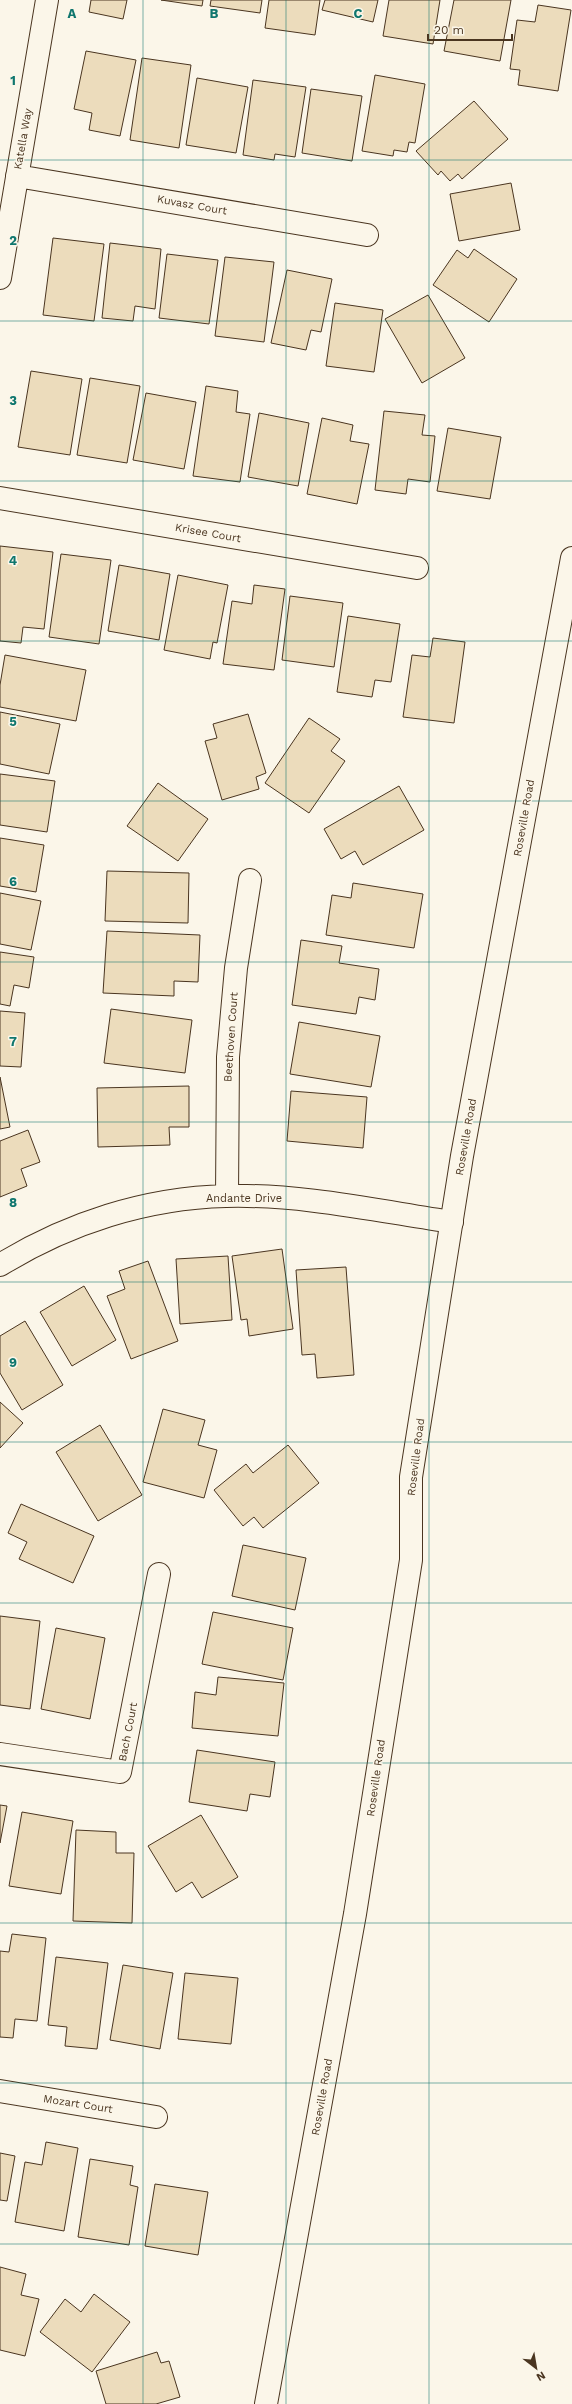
<svg xmlns="http://www.w3.org/2000/svg" width="572" height="2404" font-family="'Work Sans',sans-serif">
<rect width="100%" height="100%" fill="#fbf6e9"/>
<!-- building -->
<path fill="#ecdcbc" stroke="#4a3520" d="M 91,0 L 127,0 L 123,19 L 89,12 Z
M 161,0 L 203,0 L 202,6 Z
M 211,0 L 262,0 L 260,13 L 210,6 Z
M 269,0 L 320,0 L 315,35 L 265,28 Z
M 325,0 L 378,0 L 373,22 L 322,10 Z
M 389,0 L 440,0 L 433,44 L 383,36 Z
M 454,0 L 511,0 L 500,61 L 444,51 Z
M 538,5 L 571,10 L 558,91 L 518,85 L 520,70 L 510,69 L 517,20 L 535,22 Z
M 86,51 L 136,60 L 120,136 L 89,130 L 92,113 L 74,109 Z
M 142,58 L 191,65 L 179,148 L 130,140 Z
M 375,75 L 425,84 L 415,143 L 409,142 L 407,152 L 394,150 L 393,156 L 362,151 Z
M 197,78 L 248,87 L 236,153 L 186,145 Z
M 253,80 L 306,87 L 295,157 L 275,154 L 274,160 L 243,155 Z
M 311,89 L 362,96 L 352,161 L 302,153 Z
M 474,101 L 508,139 L 462,179 L 458,174 L 450,181 L 441,171 L 438,175 L 416,151 Z
M 511,183 L 520,230 L 459,241 L 450,194 Z
M 53,238 L 104,244 L 94,321 L 43,315 Z
M 110,243 L 161,249 L 155,309 L 135,306 L 133,321 L 102,318 Z
M 474,249 L 517,279 L 489,322 L 433,285 L 457,250 L 468,258 Z
M 167,254 L 218,260 L 209,324 L 159,318 Z
M 225,257 L 274,262 L 264,342 L 215,336 Z
M 287,270 L 332,279 L 321,332 L 311,330 L 306,350 L 271,343 Z
M 428,295 L 465,358 L 422,383 L 385,319 Z
M 335,303 L 383,310 L 374,372 L 326,366 Z
M 31,371 L 82,379 L 70,455 L 18,447 Z
M 90,378 L 140,386 L 127,463 L 77,455 Z
M 206,386 L 238,391 L 236,412 L 250,414 L 240,482 L 193,476 Z
M 146,393 L 196,402 L 184,469 L 133,460 Z
M 384,411 L 425,415 L 422,435 L 435,436 L 430,482 L 408,479 L 406,494 L 375,490 Z
M 259,413 L 309,423 L 298,486 L 248,477 Z
M 322,418 L 353,425 L 350,441 L 369,444 L 357,504 L 307,494 Z
M 448,428 L 501,437 L 490,499 L 437,491 Z
M 0,546 L 53,552 L 44,629 L 23,627 L 21,643 L 0,641 Z
M 61,554 L 111,560 L 99,644 L 49,637 Z
M 119,565 L 170,574 L 159,640 L 108,631 Z
M 178,575 L 228,585 L 217,643 L 213,642 L 210,659 L 164,650 Z
M 254,585 L 285,589 L 274,670 L 223,664 L 232,601 L 252,604 Z
M 290,596 L 343,603 L 334,667 L 282,660 Z
M 348,616 L 400,624 L 391,682 L 375,680 L 372,697 L 337,692 Z
M 433,638 L 465,642 L 454,723 L 403,717 L 412,655 L 430,657 Z
M 5,655 L 86,670 L 76,721 L 0,707 L 0,685 Z
M 0,712 L 60,724 L 49,774 L 0,764 Z
M 248,714 L 266,773 L 256,777 L 259,789 L 222,800 L 205,741 L 217,738 L 213,724 Z
M 309,718 L 340,739 L 331,751 L 345,761 L 309,813 L 265,783 Z
M 0,774 L 55,781 L 47,832 L 0,825 Z
M 158,783 L 208,819 L 178,861 L 127,826 Z
M 399,786 L 424,830 L 363,865 L 355,851 L 341,859 L 324,829 Z
M 0,838 L 44,845 L 36,892 L 0,886 Z
M 107,871 L 189,873 L 188,923 L 105,921 Z
M 353,883 L 423,894 L 414,948 L 326,935 L 332,895 L 351,898 Z
M 0,893 L 41,901 L 31,950 L 0,944 Z
M 107,931 L 200,935 L 198,982 L 174,981 L 174,996 L 103,993 Z
M 301,940 L 342,946 L 339,963 L 379,969 L 375,1000 L 359,997 L 356,1014 L 292,1005 Z
M 0,952 L 34,957 L 29,988 L 14,985 L 10,1006 L 0,1004 Z
M 111,1009 L 192,1020 L 185,1073 L 104,1063 Z
M 0,1011 L 25,1013 L 21,1067 L 0,1066 Z
M 299,1022 L 380,1036 L 371,1087 L 290,1074 Z
M 0,1077 L 10,1127 L 0,1129 Z
M 189,1086 L 189,1127 L 169,1127 L 170,1145 L 98,1147 L 97,1088 Z
M 291,1091 L 367,1097 L 363,1148 L 287,1141 Z
M 28,1130 L 40,1162 L 21,1169 L 27,1186 L 0,1197 L 0,1141 Z
M 282,1249 L 293,1329 L 249,1336 L 247,1319 L 241,1320 L 232,1256 Z
M 228,1256 L 232,1320 L 180,1324 L 176,1259 Z
M 148,1261 L 178,1341 L 131,1359 L 107,1296 L 125,1289 L 119,1271 Z
M 346,1267 L 354,1375 L 317,1378 L 315,1354 L 302,1355 L 296,1270 Z
M 84,1286 L 116,1340 L 72,1366 L 40,1312 Z
M 25,1321 L 63,1385 L 22,1410 L 0,1373 L 0,1336 Z
M 0,1402 L 23,1423 L 0,1448 Z
M 163,1409 L 205,1420 L 198,1445 L 217,1450 L 204,1498 L 143,1482 Z
M 100,1425 L 142,1495 L 98,1521 L 56,1452 Z
M 288,1445 L 319,1483 L 263,1528 L 254,1517 L 243,1526 L 214,1490 L 246,1464 L 253,1473 Z
M 21,1504 L 94,1536 L 73,1583 L 19,1559 L 27,1542 L 8,1533 Z
M 243,1545 L 306,1558 L 295,1610 L 232,1596 Z
M 213,1612 L 293,1628 L 283,1680 L 202,1664 Z
M 0,1616 L 40,1621 L 30,1709 L 0,1705 Z
M 56,1628 L 105,1638 L 90,1719 L 41,1709 Z
M 218,1677 L 284,1683 L 278,1736 L 192,1728 L 195,1692 L 216,1695 Z
M 197,1750 L 275,1762 L 270,1797 L 250,1794 L 247,1811 L 189,1802 Z
M 0,1805 L 7,1806 L 0,1843 Z
M 22,1812 L 73,1821 L 61,1894 L 9,1886 Z
M 201,1815 L 238,1877 L 202,1898 L 192,1882 L 176,1892 L 148,1846 Z
M 76,1830 L 116,1832 L 116,1853 L 134,1853 L 132,1923 L 73,1921 Z
M 12,1934 L 46,1938 L 37,2021 L 15,2019 L 13,2038 L 0,2037 L 0,1951 L 9,1952 Z
M 56,1957 L 108,1963 L 97,2049 L 65,2046 L 67,2027 L 48,2025 Z
M 123,1965 L 173,1973 L 160,2049 L 110,2040 Z
M 185,1973 L 238,1978 L 231,2044 L 178,2039 Z
M 46,2142 L 78,2148 L 64,2231 L 15,2222 L 25,2162 L 42,2165 Z
M 0,2153 L 15,2156 L 7,2201 L 0,2200 Z
M 90,2159 L 133,2166 L 130,2185 L 138,2187 L 129,2245 L 78,2237 Z
M 155,2184 L 208,2192 L 198,2255 L 145,2246 Z
M 0,2267 L 26,2274 L 21,2295 L 39,2299 L 25,2356 L 0,2350 Z
M 94,2294 L 130,2322 L 92,2372 L 40,2332 L 65,2299 L 81,2312 Z
M 157,2352 L 161,2363 L 169,2361 L 180,2397 L 156,2404 L 106,2404 L 96,2371 Z"/>
<g fill="none" stroke-linecap="round" stroke-linejoin="round">
<defs>
<path id="minor" d="M 17,176 L 367,235
M 0,278 L 47,0
M 0,498 L 417,568
M 227,1196 L 228,1057 L 236,968 L 250,880
M 0,1265 C 68,1223 146,1198 226,1196 C 302,1194 378,1211 452,1222
M 0,1754 L 120,1772 L 159,1574
M 0,2091 L 156,2117"/>
<path id="secondary" d="M 266,2404 L 355,1914 L 411,1560 L 411,1477 L 462,1156 L 572,558"/>
</defs>
<!-- minor casing -->
<use href="#minor" stroke="#4a3520" stroke-width="24"/>
<!-- secondary casing -->
<use href="#secondary" stroke="#4a3520" stroke-width="24"/>
<!-- minor -->
<use href="#minor" stroke="#fbf6e9" stroke-width="22"/>
<!-- secondary -->
<use href="#secondary" stroke="#fbf6e9" stroke-width="22"/>
</g>
<!-- grid -->
<path fill="none" stroke="#0f766e" stroke-width="1" stroke-opacity="0.55" d="M 143,0 L 143,2404M 286,0 L 286,2404M 429,0 L 429,2404M 0,160 L 572,160M 0,321 L 572,321M 0,481 L 572,481M 0,641 L 572,641M 0,801 L 572,801M 0,962 L 572,962M 0,1122 L 572,1122M 0,1282 L 572,1282M 0,1442 L 572,1442M 0,1603 L 572,1603M 0,1763 L 572,1763M 0,1923 L 572,1923M 0,2083 L 572,2083M 0,2244 L 572,2244"/>
<g text-anchor="middle" dominant-baseline="central" stroke-width="3" stroke-linejoin="round" paint-order="stroke">
<!-- street labels -->
<g font-size="11" fill="#4a3520" stroke="#fbf6e9">
<text transform="translate(23 139) rotate(-80)">Katella Way</text>
<text transform="translate(192 205) rotate(10)">Kuvasz Court</text>
<text transform="translate(208 533) rotate(10)">Krisee Court</text>
<text transform="translate(524 818) rotate(-80)">Roseville Road</text>
<text transform="translate(231 1037) rotate(-86)">Beethoven Court</text>
<text transform="translate(466 1137) rotate(-80)">Roseville Road</text>
<text x="244" y="1198">Andante Drive</text>
<text transform="translate(416 1457) rotate(-83)">Roseville Road</text>
<text transform="translate(128 1732) rotate(-79)">Bach Court</text>
<text transform="translate(376 1778) rotate(-82)">Roseville Road</text>
<text transform="translate(322 2097) rotate(-80)">Roseville Road</text>
<text transform="translate(78 2104) rotate(9)">Mozart Court</text>
</g>
</g>
<g font-size="13" text-anchor="middle" font-weight="bold" fill="#0f766e" stroke="#fbf6e9" stroke-width="3" stroke-linejoin="round" paint-order="stroke">
<text x="72" y="18">A</text>
<text x="214" y="18">B</text>
<text x="358" y="18">C</text>
<text x="13" y="85">1</text>
<text x="13" y="245">2</text>
<text x="13" y="405">3</text>
<text x="13" y="565">4</text>
<text x="13" y="726">5</text>
<text x="13" y="886">6</text>
<text x="13" y="1046">7</text>
<text x="13" y="1207">8</text>
<text x="13" y="1367">9</text>
</g>
<!-- north arrow -->
<g transform="translate(536 2368) rotate(149)" stroke="#fbf6e9" stroke-width="3" paint-order="stroke">
<path d="M0-3L7 15L0 10L-7 15Z" fill="#4a3520"/>
<text y="-6" font-size="11" font-weight="bold" text-anchor="middle" fill="#4a3520">N</text>
</g>
<!-- scale -->
<path d="M428 34v6h84v-6" fill="none" stroke="#4a3520" stroke-width="2"/>
<text x="434" y="34" font-size="12" fill="#4a3520" stroke="#fbf6e9" stroke-width="3" paint-order="stroke">20 m</text>
</svg>
